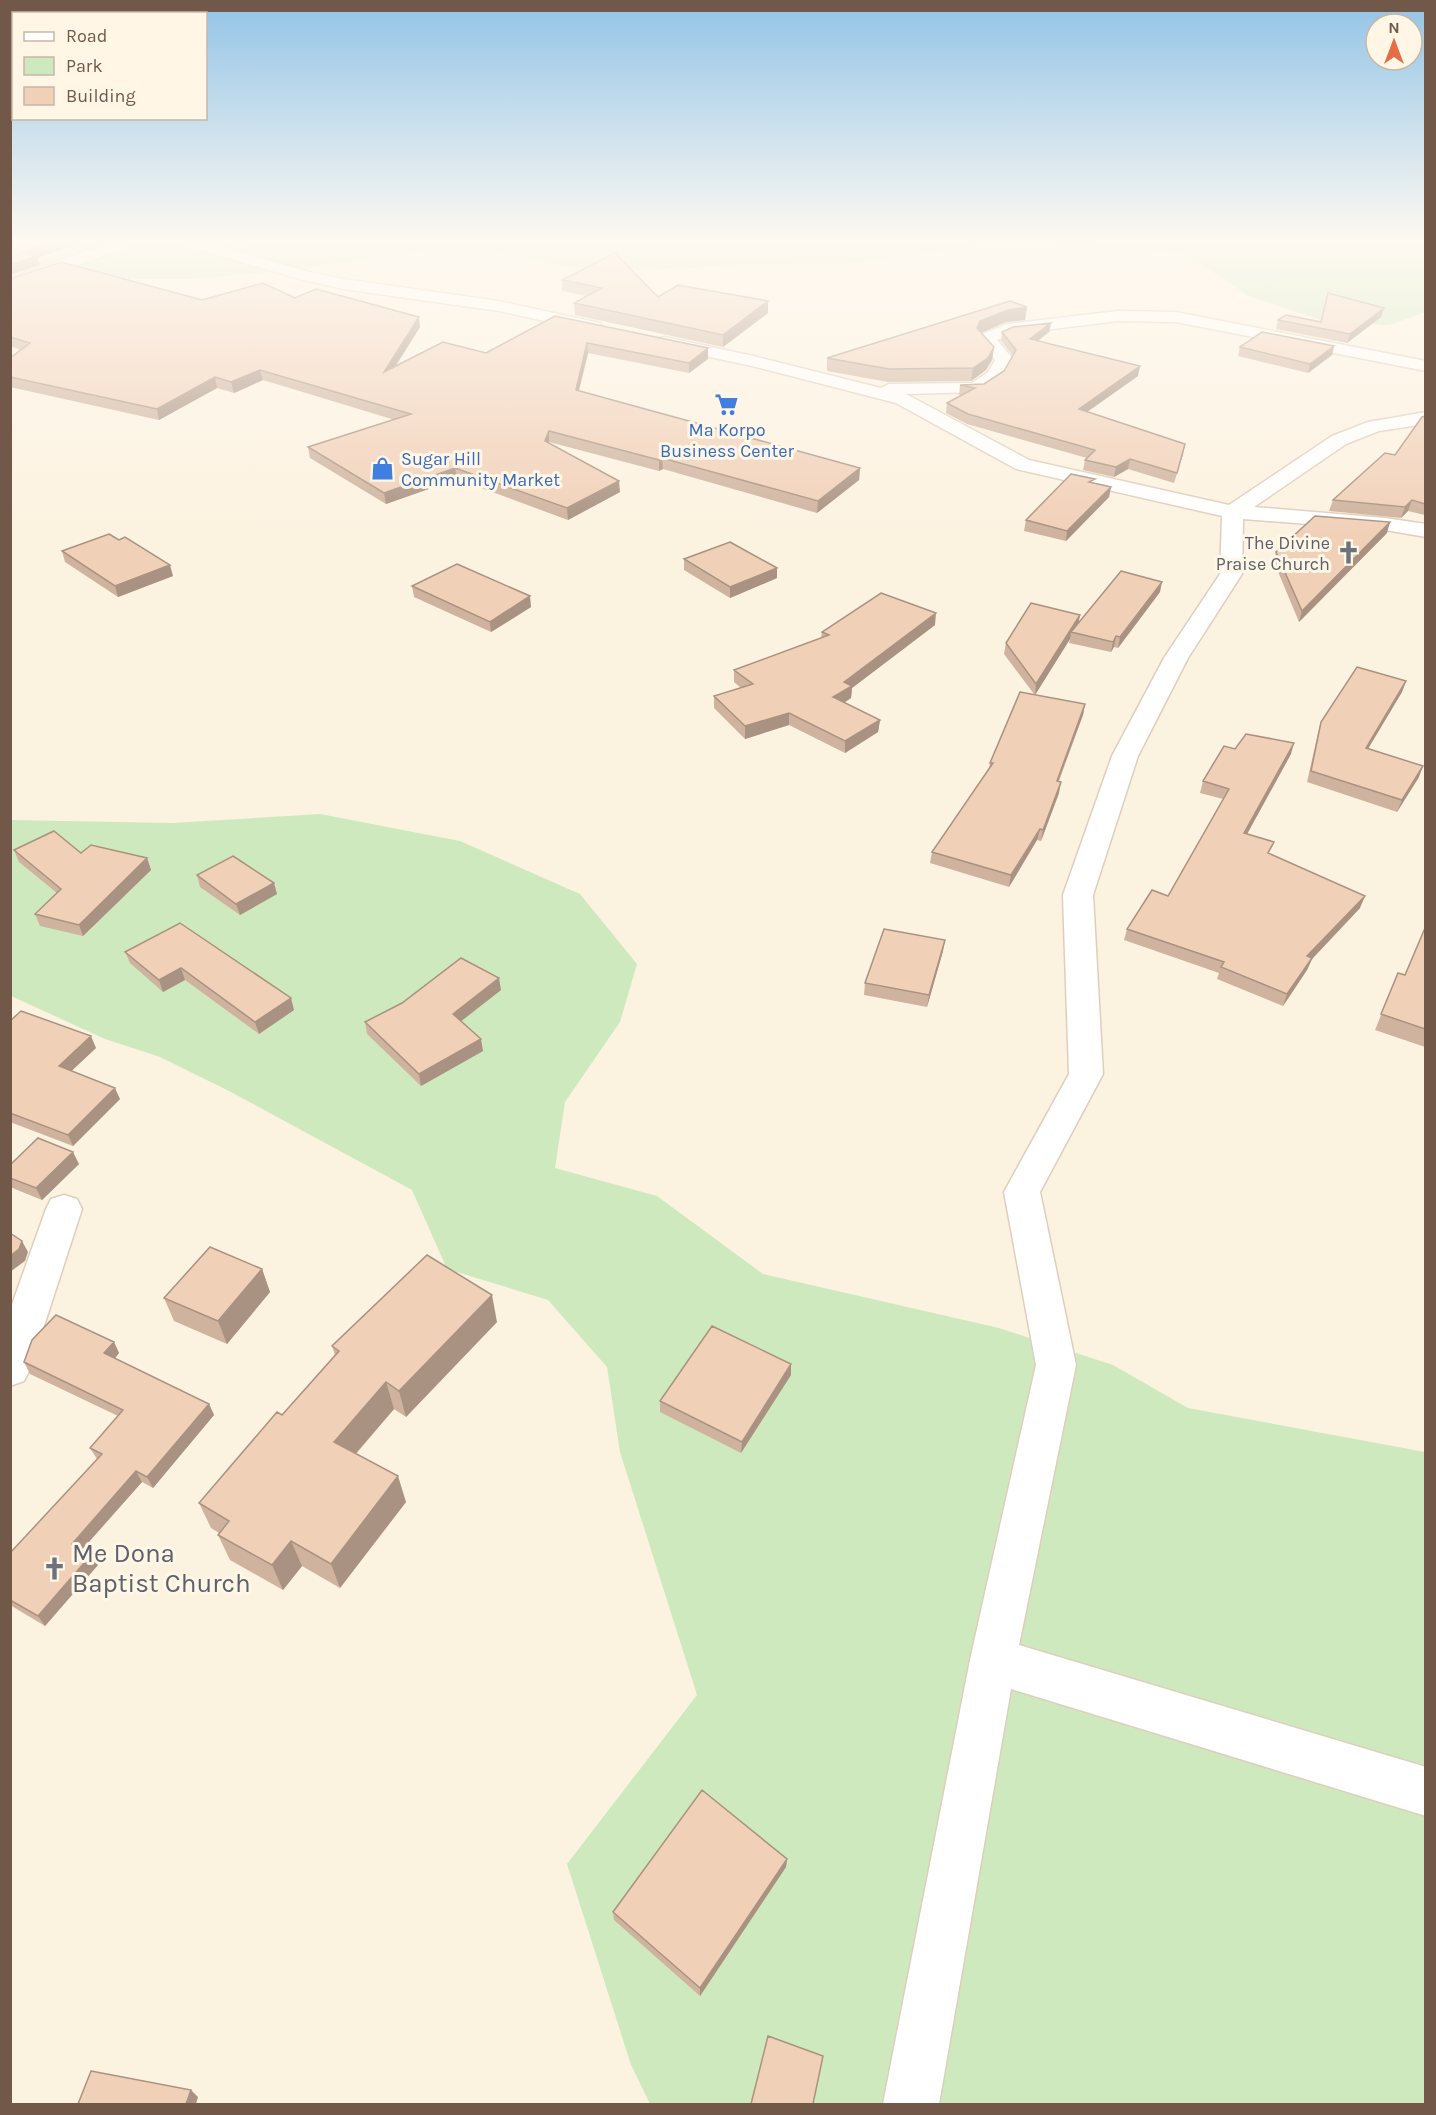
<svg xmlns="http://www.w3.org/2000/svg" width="1436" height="2115" font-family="Karla,sans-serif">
<rect width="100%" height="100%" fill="#fcf2e0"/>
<!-- green -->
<path fill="#cfe9bf" d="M 100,239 L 184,239 L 190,242 L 242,247 L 344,239 L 1425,239 L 1426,312 L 1389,325 L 1334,324 L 1249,296 L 1182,252 L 1074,246 L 981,245 L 848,263 L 732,265 L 641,270 L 562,266 L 489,249 L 429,250 L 271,272 L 193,279 L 83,279 L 20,271 L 57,253 Z
M 320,814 L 460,841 L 580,894 L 637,964 L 620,1022 L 565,1102 L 555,1168 L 657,1196 L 763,1274 L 999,1328 L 1113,1365 L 1188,1408 L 1425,1452 L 1425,2104 L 650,2104 L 631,2065 L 567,1864 L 697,1695 L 620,1452 L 607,1367 L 548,1300 L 447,1269 L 412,1190 L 229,1091 L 160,1057 L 105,1039 L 11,996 L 11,820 L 172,823 Z"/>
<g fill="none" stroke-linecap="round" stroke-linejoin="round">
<defs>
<path id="minor" d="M 123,239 L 146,239 L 143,242 L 10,288 L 10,278 Z
M 170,239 L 194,239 L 309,272 L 343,279 L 499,301 L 600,323 L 602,327 L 600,331 L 594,332 L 499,311 L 343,289 L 300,279 L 173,242 Z
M 1118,311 L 1176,312 L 1426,361 L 1426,371 L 1176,322 L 1118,321 L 1011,334 L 997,340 L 1013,359 L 1001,379 L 982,392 L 906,394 L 1029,460 L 1229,505 L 1332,436 L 1368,422 L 1426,412 L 1426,424 L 1379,431 L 1346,444 L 1254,507 L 1385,518 L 1426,524 L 1426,537 L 1385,530 L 1243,519 L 1242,574 L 1188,658 L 1138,756 L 1093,895 L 1103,1074 L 1040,1192 L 1076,1365 L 1019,1645 L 1426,1767 L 1426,1816 L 1011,1689 L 939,2104 L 883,2104 L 970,1660 L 1036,1365 L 1004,1192 L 1069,1074 L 1063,895 L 1112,756 L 1164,658 L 1220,574 L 1222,516 L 1016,469 L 896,403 L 752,366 L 659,346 L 656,342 L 659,338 L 665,337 L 753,356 L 881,388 L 889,384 L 972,383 L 988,372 L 995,360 L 977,339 L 980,335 L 1007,324 Z
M 64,1195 L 77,1199 L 82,1209 L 30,1369 L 24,1381 L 10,1386 L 10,1310 L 46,1209 L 51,1199 Z"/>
</defs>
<!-- minor casing -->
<use href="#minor" stroke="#dfcebc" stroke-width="3"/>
<!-- minor -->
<use href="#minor" fill="#fff" fill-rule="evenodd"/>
</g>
<!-- wall -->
<path fill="#cfb39e" d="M 10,279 L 202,300 L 295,298 L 420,327 L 396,366 L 486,353 L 555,316 L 708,359 L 689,373 L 588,353 L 579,391 L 860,468 L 859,480 L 817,513 L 663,469 L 659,471 L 549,442 L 549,443 L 620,492 L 568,520 L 457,479 L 386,504 L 310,458 L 308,447 L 395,420 L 263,380 L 234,393 L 217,388 L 159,420 L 10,387 L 10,358 L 21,350 L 10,346 Z
M 562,280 L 658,297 L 768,301 L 768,313 L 723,347 L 575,315 L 574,303 L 586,296 L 562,291 Z
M 1027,307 L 1025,320 L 1006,322 L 981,333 L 994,347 L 992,360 L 986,370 L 971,381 L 888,382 L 827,371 L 827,358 Z
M 1384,308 L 1381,317 L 1347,343 L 1276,329 L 1278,320 L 1321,322 Z
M 1051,323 L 1049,332 L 1038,341 L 1138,376 L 1087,412 L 1183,454 L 1174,483 L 1128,469 L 1114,477 L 1083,470 L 1085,460 L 1087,458 L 967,424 L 946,413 L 947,403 L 962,395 L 959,395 L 960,385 L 984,384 L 1004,371 L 1013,356 L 1001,341 L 1002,332 Z
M 1334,346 L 1332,355 L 1308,373 L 1238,356 L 1240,347 Z
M 1425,416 L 1425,515 L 1408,511 L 1401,518 L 1329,511 L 1333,500 L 1395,455 Z
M 1094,483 L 1111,487 L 1109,497 L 1066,541 L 1024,531 L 1026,520 Z
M 1387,533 L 1299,622 L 1274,562 L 1276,552 Z
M 62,551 L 173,576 L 118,597 L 65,562 Z
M 684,559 L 777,568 L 777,578 L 730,598 L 684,570 Z
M 412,586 L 531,607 L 491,632 L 414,597 Z
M 1160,592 L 1118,648 L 1114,647 L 1111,652 L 1069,643 L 1070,639 L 1035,695 L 1085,704 L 1083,715 L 1059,781 L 1059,793 L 1041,841 L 1037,840 L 1009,887 L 930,863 L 932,852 L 989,769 L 990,763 L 1034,694 L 1004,654 L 1006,643 L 1080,615 L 1078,623 Z
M 935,625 L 852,688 L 851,698 L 844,703 L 880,720 L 878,732 L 845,753 L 789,725 L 745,739 L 714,708 L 714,696 L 741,688 L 734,682 L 734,670 L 821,638 L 822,632 Z
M 1406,681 L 1402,692 L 1368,748 L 1419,777 L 1397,812 L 1307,782 L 1318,733 L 1321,722 Z
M 1235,749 L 1291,754 L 1247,834 L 1270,854 L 1360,908 L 1312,959 L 1307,970 L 1283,1006 L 1217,979 L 1219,973 L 1124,940 L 1127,929 L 1168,896 L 1223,799 L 1200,793 L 1203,781 Z
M 14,850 L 81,853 L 147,858 L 151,870 L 83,936 L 40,926 L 35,914 L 57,893 L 19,862 Z
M 197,875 L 277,894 L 240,915 L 200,887 Z
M 180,923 L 294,1010 L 259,1034 L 185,980 L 163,992 L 130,963 L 125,952 Z
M 1425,928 L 1425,1047 L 1375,1030 L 1398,973 L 1405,975 Z
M 943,951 L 927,1007 L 864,995 L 865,983 Z
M 501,990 L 461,1021 L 483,1051 L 421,1086 L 367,1034 L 365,1022 Z
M 10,1021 L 96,1048 L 71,1071 L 120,1099 L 73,1146 L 10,1122 Z
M 79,1164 L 42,1200 L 10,1187 L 10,1165 Z
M 262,1269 L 270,1292 L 227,1344 L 174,1321 L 164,1298 Z
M 497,1322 L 406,1417 L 394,1409 L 356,1454 L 406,1502 L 340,1588 L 302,1566 L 283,1590 L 230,1560 L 218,1535 L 219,1533 L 211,1528 L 199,1503 L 282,1415 L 335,1355 L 332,1346 Z
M 114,1342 L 119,1353 L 115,1359 L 209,1404 L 214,1415 L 153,1488 L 142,1482 L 82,1550 L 98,1565 L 45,1626 L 10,1605 L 10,1553 L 97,1459 L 90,1448 L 118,1416 L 30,1374 L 24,1362 Z
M 791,1375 L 741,1453 L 660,1412 L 660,1401 Z
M 787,1859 L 786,1867 L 700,1996 L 614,1920 L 613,1912 Z"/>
<!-- shaded-wall -->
<path fill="#a99281" d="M 62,239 L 92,239 L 38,258 L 40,265 L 10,275 L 10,265 L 23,252 Z
M 768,301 L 768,313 L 723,347 L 723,335 Z
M 1027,307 L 1025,320 L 1006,322 L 978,334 L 977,328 L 980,321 L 1008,310 Z
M 1384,308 L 1381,317 L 1347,343 L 1350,334 Z
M 419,317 L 420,327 L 385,382 L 384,372 Z
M 1051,323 L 1049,332 L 1028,348 L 1030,339 Z
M 587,343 L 588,353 L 576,401 L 576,390 Z
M 1334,346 L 1332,355 L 1308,373 L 1310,364 Z
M 994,347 L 992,360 L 986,370 L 971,381 L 973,368 Z
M 708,348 L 708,359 L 689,373 L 689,363 Z
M 1140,366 L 1138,376 L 1077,419 L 1079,409 Z
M 260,370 L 263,380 L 234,393 L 231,382 Z
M 215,377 L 217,388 L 159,420 L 157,409 Z
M 549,431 L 549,442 L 546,452 L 545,441 Z
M 1185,444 L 1183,454 L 1174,483 L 1177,473 Z
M 662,458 L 663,469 L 659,471 L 659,460 Z
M 1130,459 L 1128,469 L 1114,477 L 1116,467 Z
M 455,468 L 457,479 L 386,504 L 384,493 Z
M 860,468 L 859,480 L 817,513 L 818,501 Z
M 619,481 L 620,492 L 568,520 L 567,508 Z
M 1111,487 L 1109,497 L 1066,541 L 1067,531 Z
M 1412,500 L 1408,511 L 1401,518 L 1405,507 Z
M 1390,522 L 1387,533 L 1299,622 L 1302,611 Z
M 170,565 L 173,576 L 118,597 L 115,586 Z
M 777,568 L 777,578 L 730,598 L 730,587 Z
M 1162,582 L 1160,592 L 1118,648 L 1120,637 Z
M 530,596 L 531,607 L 491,632 L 490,622 Z
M 936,613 L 935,625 L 852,688 L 851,698 L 832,710 L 833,697 L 844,682 Z
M 1080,615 L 1078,626 L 1071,632 L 1070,639 L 1035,695 L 1036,684 Z
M 1116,636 L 1114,647 L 1111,652 L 1113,642 Z
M 1406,681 L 1402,692 L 1362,759 L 1366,748 Z
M 1085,704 L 1083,715 L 1054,792 L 1057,781 Z
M 789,713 L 789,725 L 745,739 L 745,726 Z
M 880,720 L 878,732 L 845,753 L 845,741 Z
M 1294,743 L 1291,754 L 1241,845 L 1244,833 Z
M 1423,766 L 1419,777 L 1397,812 L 1402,800 Z
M 1061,782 L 1059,793 L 1041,841 L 1043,830 Z
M 1040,829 L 1037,840 L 1009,887 L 1011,875 Z
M 147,858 L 151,870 L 83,936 L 79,925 Z
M 274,883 L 277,894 L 240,915 L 236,904 Z
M 1365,896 L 1360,908 L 1312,959 L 1307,970 L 1283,1006 L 1287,994 L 1307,956 Z
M 945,940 L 943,951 L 927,1007 L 929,995 Z
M 181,968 L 185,980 L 163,992 L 159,980 Z
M 499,978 L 501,990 L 455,1026 L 453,1014 Z
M 291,998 L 294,1010 L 259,1034 L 255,1022 Z
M 91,1036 L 96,1048 L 64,1078 L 59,1066 Z
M 481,1039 L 483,1051 L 421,1086 L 419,1074 Z
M 115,1088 L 120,1099 L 73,1146 L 68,1135 Z
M 73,1152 L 79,1164 L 42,1200 L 36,1188 Z
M 22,1241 L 28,1252 L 25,1261 L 10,1272 L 10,1256 Z
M 262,1269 L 270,1292 L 227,1344 L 218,1321 Z
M 492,1295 L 497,1322 L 406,1417 L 399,1391 Z
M 114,1342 L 119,1353 L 109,1365 L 104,1353 Z
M 791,1364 L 791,1375 L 741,1453 L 742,1442 Z
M 386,1382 L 394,1409 L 343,1468 L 334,1442 Z
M 209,1404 L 214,1415 L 153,1488 L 147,1477 Z
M 136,1471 L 142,1482 L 78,1554 L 72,1544 Z
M 398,1476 L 406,1502 L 340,1588 L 331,1564 Z
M 291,1541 L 302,1566 L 283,1590 L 272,1565 Z
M 91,1555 L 98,1565 L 45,1626 L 38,1616 Z
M 787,1859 L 786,1867 L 700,1996 L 700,1988 Z
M 191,2090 L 198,2097 L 196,2104 L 186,2104 Z"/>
<!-- building -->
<path fill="#f1d0b8" stroke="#a99281" stroke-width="1.5" d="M 10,239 L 62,239 L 23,252 L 37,256 L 10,265 Z
M 615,253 L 658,297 L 678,285 L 768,301 L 723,335 L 574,303 L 602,288 L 562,280 Z
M 61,262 L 202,300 L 263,283 L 295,298 L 316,289 L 419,317 L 384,372 L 443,342 L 486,353 L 555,316 L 708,348 L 689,363 L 587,343 L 576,390 L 860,468 L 818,501 L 662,458 L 659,460 L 549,431 L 545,441 L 619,481 L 567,508 L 455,468 L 384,493 L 308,447 L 411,414 L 260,370 L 231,382 L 215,377 L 157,409 L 10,377 L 10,358 L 30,343 L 10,337 L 10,279 Z
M 1328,293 L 1384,308 L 1350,334 L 1278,320 L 1286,315 L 1321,322 Z
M 1010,301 L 1027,307 L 1008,310 L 980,321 L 977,328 L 994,347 L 988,358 L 973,368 L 889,369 L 827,358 Z
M 1051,323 L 1030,339 L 1140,366 L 1079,409 L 1185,444 L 1177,473 L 1130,459 L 1116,467 L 1085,460 L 1095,450 L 968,414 L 947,403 L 975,388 L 960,385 L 984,384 L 1004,371 L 1016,350 L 1002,332 L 1013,327 Z
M 1262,332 L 1334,346 L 1310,364 L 1240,347 Z
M 1425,416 L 1425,504 L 1412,500 L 1405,507 L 1333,500 L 1385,453 L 1395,455 L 1422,417 Z
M 1071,474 L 1095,479 L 1089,482 L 1111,487 L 1067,531 L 1026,520 Z
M 1315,516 L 1390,522 L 1302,611 L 1276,552 Z
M 109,534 L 119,540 L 125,537 L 170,565 L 115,586 L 62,551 Z
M 730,542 L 777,568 L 730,587 L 684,559 Z
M 457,564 L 530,596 L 490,622 L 412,586 Z
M 1121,571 L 1162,582 L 1120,637 L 1116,636 L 1113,642 L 1071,632 Z
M 881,593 L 936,613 L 844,682 L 852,686 L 833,697 L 880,720 L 845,741 L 789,713 L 745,726 L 714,696 L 753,684 L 734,670 L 829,635 L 822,632 Z
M 1031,603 L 1080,615 L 1036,684 L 1006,643 Z
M 1357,667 L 1406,681 L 1366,748 L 1423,766 L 1402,800 L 1311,771 L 1321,722 Z
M 1020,692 L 1085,704 L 1057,781 L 1061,782 L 1043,830 L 1040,829 L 1011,875 L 932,852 L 993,763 L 990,763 Z
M 1246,734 L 1294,743 L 1244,833 L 1274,842 L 1268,853 L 1365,896 L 1307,956 L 1312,958 L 1287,994 L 1221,967 L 1224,962 L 1127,929 L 1152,890 L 1168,896 L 1229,789 L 1203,781 L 1224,746 L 1235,749 Z
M 54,831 L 81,853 L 91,845 L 147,858 L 79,925 L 35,914 L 61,889 L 14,850 Z
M 233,856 L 274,883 L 236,904 L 197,875 Z
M 180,923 L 291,998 L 255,1022 L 181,968 L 159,980 L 125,952 Z
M 1425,928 L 1425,1029 L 1381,1014 L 1398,973 L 1405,975 Z
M 884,929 L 945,940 L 929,995 L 865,983 Z
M 461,958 L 499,978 L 453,1014 L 481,1039 L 419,1074 L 365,1022 L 402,1003 Z
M 21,1011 L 91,1036 L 59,1066 L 115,1088 L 68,1135 L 10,1113 L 10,1021 Z
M 38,1138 L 73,1152 L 36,1188 L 10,1178 L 10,1165 Z
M 10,1233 L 22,1241 L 19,1249 L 10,1256 Z
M 210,1247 L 262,1269 L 218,1321 L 164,1298 Z
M 427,1255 L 492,1295 L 399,1391 L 386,1382 L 334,1442 L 398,1476 L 331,1564 L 291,1541 L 272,1565 L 218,1535 L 229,1521 L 199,1503 L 277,1412 L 282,1415 L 339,1351 L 332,1346 Z
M 56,1315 L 114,1342 L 104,1353 L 209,1404 L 147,1477 L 136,1471 L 72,1544 L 91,1555 L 38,1616 L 10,1600 L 10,1553 L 102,1454 L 90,1448 L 123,1410 L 24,1362 L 32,1340 Z
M 712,1326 L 791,1364 L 742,1442 L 660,1401 Z
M 702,1790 L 787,1859 L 700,1988 L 613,1912 Z
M 768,2036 L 823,2056 L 813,2104 L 751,2104 Z
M 91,2071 L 191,2090 L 186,2104 L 78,2104 Z"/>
<!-- sky -->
<linearGradient id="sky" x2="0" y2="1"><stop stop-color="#93c4e7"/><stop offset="0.45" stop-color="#fef9f1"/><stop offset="1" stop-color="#fef9f1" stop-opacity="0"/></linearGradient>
<rect width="1436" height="535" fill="url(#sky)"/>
<!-- icons -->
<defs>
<symbol id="supermarket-bare" viewBox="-9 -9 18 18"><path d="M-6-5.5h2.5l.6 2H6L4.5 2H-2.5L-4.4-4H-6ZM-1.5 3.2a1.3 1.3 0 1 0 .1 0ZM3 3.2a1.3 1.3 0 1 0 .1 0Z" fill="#3f7fe0" stroke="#fff6e6" stroke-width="2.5" paint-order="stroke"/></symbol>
<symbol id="shop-bare" viewBox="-9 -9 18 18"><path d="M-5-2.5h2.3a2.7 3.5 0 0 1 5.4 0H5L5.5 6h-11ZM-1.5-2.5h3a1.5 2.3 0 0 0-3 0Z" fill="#3f7fe0" stroke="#fff6e6" stroke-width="2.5" paint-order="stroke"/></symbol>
<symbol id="church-bare" viewBox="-9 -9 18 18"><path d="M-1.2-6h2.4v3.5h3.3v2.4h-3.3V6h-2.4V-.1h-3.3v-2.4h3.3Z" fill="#6b7280" stroke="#fff6e6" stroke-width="2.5" paint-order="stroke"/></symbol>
</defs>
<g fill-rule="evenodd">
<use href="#supermarket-bare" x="710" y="388" width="33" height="33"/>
<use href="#shop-bare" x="366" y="452" width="33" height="33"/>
<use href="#church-bare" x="1332" y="536" width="33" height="33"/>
<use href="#church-bare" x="38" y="1552" width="33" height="33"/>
</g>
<g text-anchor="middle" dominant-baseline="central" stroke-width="6" stroke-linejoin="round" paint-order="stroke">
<!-- far-shop labels -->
<g font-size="18" fill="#366cbe" stroke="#fff6e6">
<text x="727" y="430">Ma Korpo<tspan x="727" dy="21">Business Center</tspan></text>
<text x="401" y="459" text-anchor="start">Sugar Hill<tspan x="401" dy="21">Community Market</tspan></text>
</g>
<!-- far-worship labels -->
<g font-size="18" fill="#5b616d" stroke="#fff6e6" text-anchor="end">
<text x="1330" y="543">The Divine<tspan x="1330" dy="21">Praise Church</tspan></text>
</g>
<!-- near-worship labels -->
<g font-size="26" fill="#5b616d" stroke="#fff6e6" text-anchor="start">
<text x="72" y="1553">Me Dona<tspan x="72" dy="30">Baptist Church</tspan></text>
</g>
</g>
<!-- border -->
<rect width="1436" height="2115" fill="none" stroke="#725848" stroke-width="24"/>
<!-- legend -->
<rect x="12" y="12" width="195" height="108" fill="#fff6e6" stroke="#c7b7a7" stroke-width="1.5"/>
<rect x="24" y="32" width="30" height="9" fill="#ffffff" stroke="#c7b7a7" stroke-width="1.5"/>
<text x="66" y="42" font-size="18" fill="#725848">Road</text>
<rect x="24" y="57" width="30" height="18" fill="#cfe9bf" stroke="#c7b7a7" stroke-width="1.5"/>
<text x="66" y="72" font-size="18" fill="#725848">Park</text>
<rect x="24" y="87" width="30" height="18" fill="#f1d0b8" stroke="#c7b7a7" stroke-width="1.5"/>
<text x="66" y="102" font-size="18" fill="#725848">Building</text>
<!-- north arrow -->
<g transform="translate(1394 42)"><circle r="28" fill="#fff6e6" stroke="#c7b7a7" stroke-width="1.5"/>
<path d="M0-4.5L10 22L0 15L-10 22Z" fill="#e56d46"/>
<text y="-9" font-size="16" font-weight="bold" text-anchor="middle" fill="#725848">N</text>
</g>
</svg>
